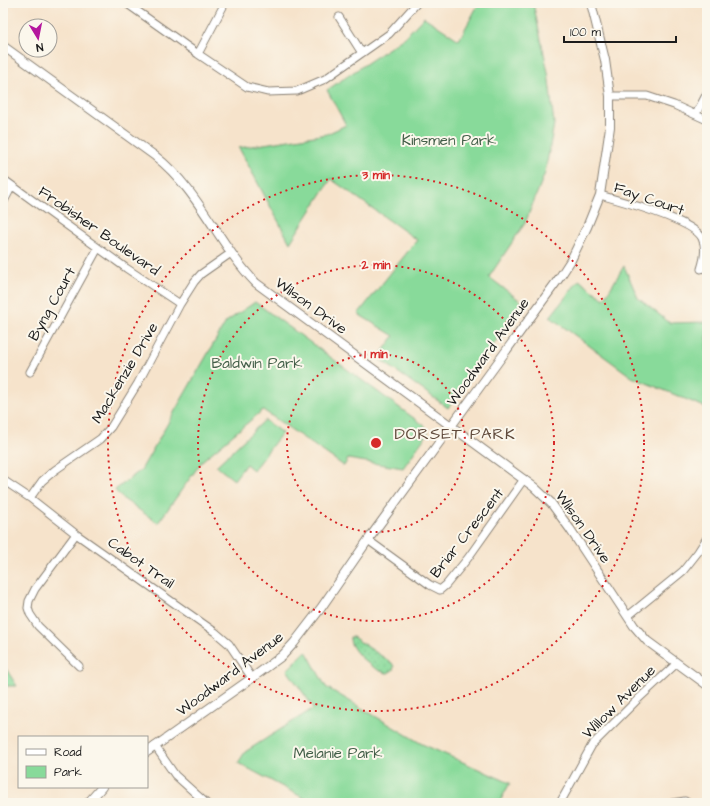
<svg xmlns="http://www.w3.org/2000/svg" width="710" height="806" font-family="'Architects Daughter',sans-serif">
<defs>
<pattern id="grass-dots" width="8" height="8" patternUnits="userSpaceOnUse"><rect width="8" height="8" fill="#88da9a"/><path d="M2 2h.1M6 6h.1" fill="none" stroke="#75ba84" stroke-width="1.8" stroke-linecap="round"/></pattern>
</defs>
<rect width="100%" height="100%" fill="#fbf7ec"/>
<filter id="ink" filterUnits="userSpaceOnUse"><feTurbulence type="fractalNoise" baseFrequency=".025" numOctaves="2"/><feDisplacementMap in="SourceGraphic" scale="8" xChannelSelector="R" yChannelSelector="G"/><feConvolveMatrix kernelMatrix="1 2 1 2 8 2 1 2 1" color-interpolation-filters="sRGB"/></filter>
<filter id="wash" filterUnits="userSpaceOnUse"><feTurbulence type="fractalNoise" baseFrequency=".012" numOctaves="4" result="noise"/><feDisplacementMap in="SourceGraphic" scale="16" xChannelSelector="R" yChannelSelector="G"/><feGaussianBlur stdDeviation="0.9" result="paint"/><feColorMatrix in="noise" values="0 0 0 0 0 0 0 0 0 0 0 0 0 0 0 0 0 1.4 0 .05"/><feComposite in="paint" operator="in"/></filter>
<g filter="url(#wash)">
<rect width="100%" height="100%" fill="#f6e3cb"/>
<!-- grass -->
<path fill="url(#grass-dots)" stroke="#527b5b" d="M 350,637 L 353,637 L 392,663 L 394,667 L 393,670 L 388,673 C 376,673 348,650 350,637 Z"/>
<!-- park -->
<path fill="#88da9a" stroke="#527b5b" d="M 479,3 L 533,3 L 548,72 L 554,124 L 545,173 L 525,223 L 489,277 L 523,303 L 448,408 L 378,358 L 394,336 L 358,314 L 417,240 L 331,179 L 290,243 L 239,148 L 327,134 L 346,125 L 327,90 L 404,38 L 424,17 L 459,40 Z
M 624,266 L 638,298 L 670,323 L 707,322 L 707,408 L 632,377 L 550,317 L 579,280 L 604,299 Z
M 255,302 L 426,427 L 428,433 L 403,468 L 348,459 L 344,466 L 263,410 L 203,460 L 158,523 L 122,498 L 115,490 L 141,470 L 226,322 Z
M 265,420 L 282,433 L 253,470 L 246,464 L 234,480 L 216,466 Z
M 306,651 L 326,687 L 422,744 L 510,783 L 499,803 L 313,803 L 238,763 L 245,752 L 314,708 L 287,670 Z
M 3,664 L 17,686 L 3,686 Z"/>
</g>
<g filter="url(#ink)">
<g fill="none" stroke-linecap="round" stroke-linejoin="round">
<defs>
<path id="minor" d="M 126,3 L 198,54 L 247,87 L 268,92 L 297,91 L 325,79 L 389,34 L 417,3
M 339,17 L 362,53
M 198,54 L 225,3
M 610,96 L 647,96 L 674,105 L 707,120
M 696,114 L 707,93
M 3,179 L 126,268 L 180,304
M 600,195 C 621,201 693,220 702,238 C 707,248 704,260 701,269
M 3,203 L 12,186
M 30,372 L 98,248
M 3,480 L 30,498 L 76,534 L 215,632 L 229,644 L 252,678
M 30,498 L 42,481 L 55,470 L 100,439 L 111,427 L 138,383 L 180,304 L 194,282 L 201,274 L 231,253
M 76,534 L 35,589 L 29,601 L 28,608 L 30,614 L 38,626 L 79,666
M 368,540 L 430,585 L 440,590 L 446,585 L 468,558 L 524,479
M 628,616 L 683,571 L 698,552 L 707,538
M 155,746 L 175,775 L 206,803
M 560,803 L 592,745 L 635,702 L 676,664
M 672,803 L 685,801 L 688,803"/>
<path id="tertiary" d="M 3,46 L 155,156 C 199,190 218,244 256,283 L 534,487 L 551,503 L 570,529 L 634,626 L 647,641 L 707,685
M 147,752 L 252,678 L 282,656 L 294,643 L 321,608 L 368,540 L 560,277 L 571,260 L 587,227 L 600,195 L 610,127 L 610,96 L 605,60 L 591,3
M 88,803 L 102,787"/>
</defs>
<!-- minor casing -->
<use href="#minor" stroke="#898074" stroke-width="9"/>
<!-- tertiary casing -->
<use href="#tertiary" stroke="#898074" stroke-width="10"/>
<!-- minor -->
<use href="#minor" stroke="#fff" stroke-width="7"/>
<!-- tertiary -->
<use href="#tertiary" stroke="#fff" stroke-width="8"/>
</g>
</g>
<!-- distance rings -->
<g fill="none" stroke="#d62828" stroke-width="2" stroke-dasharray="2 4">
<circle cx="376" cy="443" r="89"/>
<circle cx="376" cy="443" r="178"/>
<circle cx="376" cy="443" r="268"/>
</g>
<g text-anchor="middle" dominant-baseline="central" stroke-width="4" stroke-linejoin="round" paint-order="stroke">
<!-- park labels -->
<g font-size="15" fill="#425e48" stroke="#fbf7ec">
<text x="449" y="140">Kinsmen Park</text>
<text x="257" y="363">Baldwin Park</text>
<text x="338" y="753">Melanie Park</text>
</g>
<!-- street labels -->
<g font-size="15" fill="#1c1c1c" stroke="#fbf7ec">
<text transform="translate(649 199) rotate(19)">Fay Court</text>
<text transform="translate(99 231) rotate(35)">Frobisher Boulevard</text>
<text transform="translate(52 304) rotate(-61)">Byng Court</text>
<text transform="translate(311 306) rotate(36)">Wilson Drive</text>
<text transform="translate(488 352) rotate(-54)">Woodward Avenue</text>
<text transform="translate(125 373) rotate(-59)">Mackenzie Drive</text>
<text transform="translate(583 527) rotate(55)">Wilson Drive</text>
<text transform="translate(467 533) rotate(-52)">Briar Crescent</text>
<text transform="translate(141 563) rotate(35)">Cabot Trail</text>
<text transform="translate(230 674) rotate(-37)">Woodward Avenue</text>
<text transform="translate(619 702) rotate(-45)">Willow Avenue</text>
</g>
<!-- neighbourhood labels -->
<g font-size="16" letter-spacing="1" fill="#614b3c" stroke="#fbf7ec">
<text x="455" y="434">DORSET PARK</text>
</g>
</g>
<circle cx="376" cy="443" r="6" fill="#d62828" stroke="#fbf7ec" stroke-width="2"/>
<g font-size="12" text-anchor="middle" font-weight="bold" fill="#d62828" stroke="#fbf7ec" stroke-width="4" stroke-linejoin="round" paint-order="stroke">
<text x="376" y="179">3 min</text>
<text x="376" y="269">2 min</text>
<text x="376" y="358">1 min</text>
</g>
<!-- margin -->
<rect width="710" height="806" fill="none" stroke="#fbf7ec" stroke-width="16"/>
<!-- legend -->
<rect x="18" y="736" width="130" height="52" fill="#fbf7ec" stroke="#a29f99"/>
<rect x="26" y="749" width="20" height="6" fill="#ffffff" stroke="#a29f99"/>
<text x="54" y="756" font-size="12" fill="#1c1c1c">Road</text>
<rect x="26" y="766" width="20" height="12" fill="#88da9a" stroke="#a29f99"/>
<text x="54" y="776" font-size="12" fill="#1c1c1c">Park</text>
<!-- north arrow -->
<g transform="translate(38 38) rotate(170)"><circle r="19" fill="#fbf7ec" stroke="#a29f99"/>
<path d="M0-3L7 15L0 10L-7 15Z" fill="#b5179e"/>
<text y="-6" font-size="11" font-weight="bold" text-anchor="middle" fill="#1c1c1c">N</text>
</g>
<!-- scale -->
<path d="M564 36v6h112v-6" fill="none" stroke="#1c1c1c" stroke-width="2"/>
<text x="570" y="36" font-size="12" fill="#1c1c1c" stroke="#fbf7ec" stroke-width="3" paint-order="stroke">100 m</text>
</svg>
